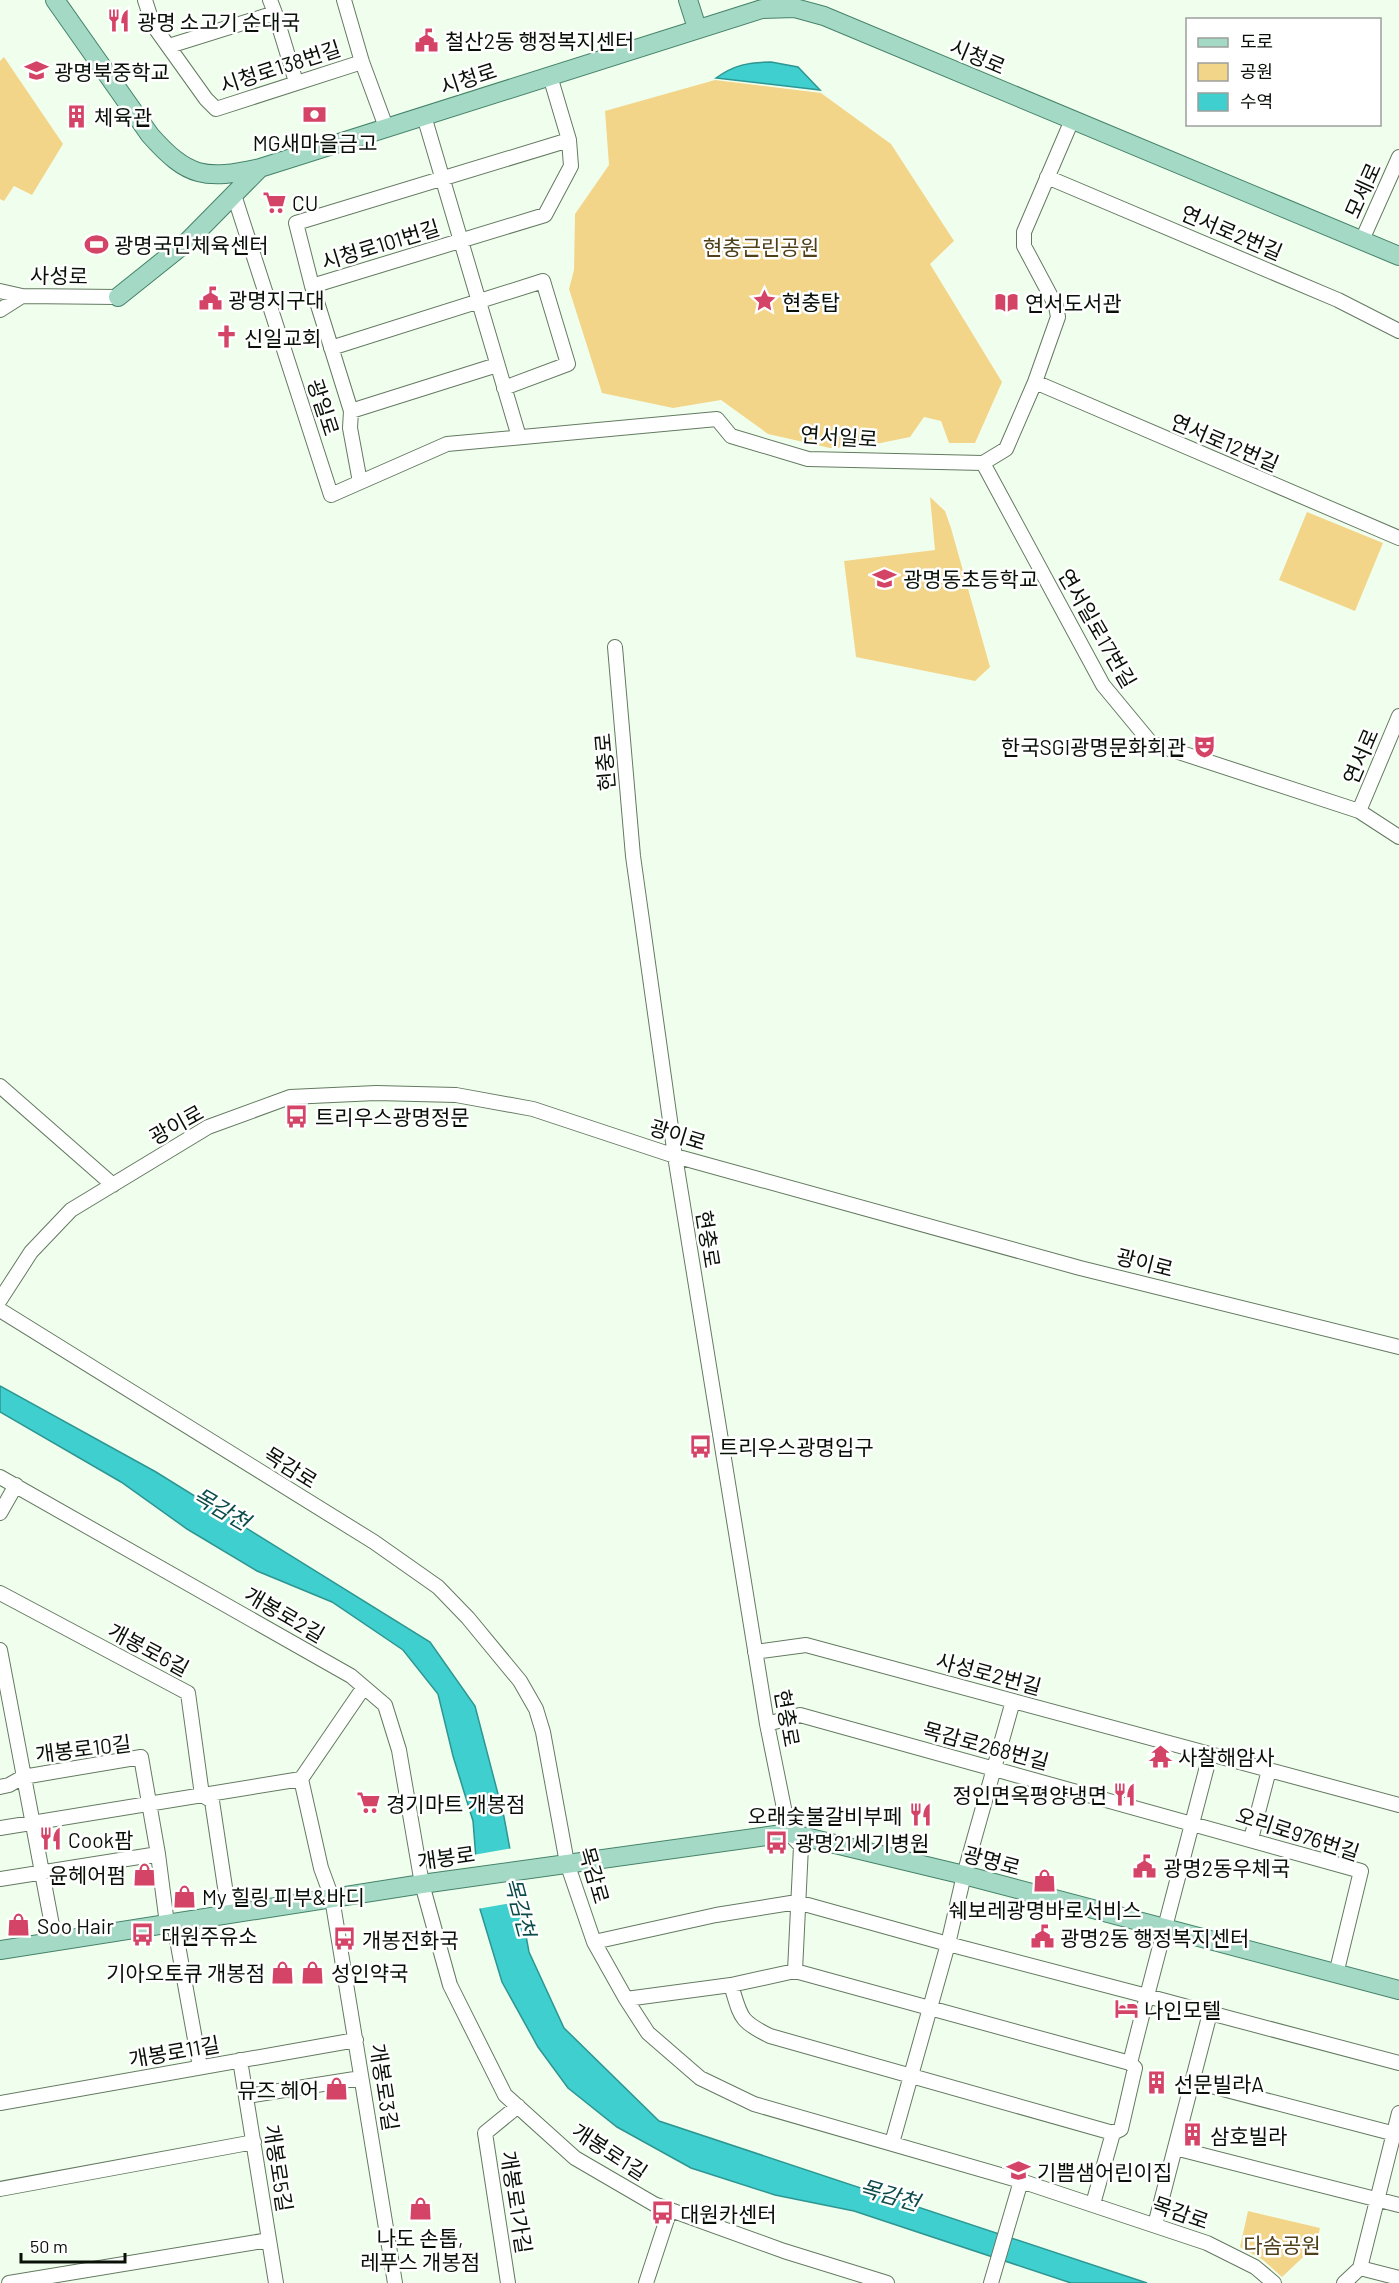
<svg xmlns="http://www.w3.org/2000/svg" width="1399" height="2283" font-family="Barlow,'Noto Sans KR',sans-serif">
<rect width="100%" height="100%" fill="#f0ffed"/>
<!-- green -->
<path fill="#f3d58a" d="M 4,57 L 63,144 L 32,195 L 14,186 L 4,201 L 0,199 L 0,61 Z
M 715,80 L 821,93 L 891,144 L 954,241 L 930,264 L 1002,382 L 975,443 L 949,443 L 941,421 L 924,417 L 910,437 L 866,446 L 830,448 L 768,434 L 721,400 L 673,408 L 602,393 L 569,289 L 574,270 L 575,214 L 609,165 L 605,111 Z
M 930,497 L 945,511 L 951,528 L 990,667 L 975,681 L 856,657 L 844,561 L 935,550 Z
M 1307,512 L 1383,543 L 1355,611 L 1279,580 Z
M 1248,2211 L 1320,2228 L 1316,2245 L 1282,2277 L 1263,2260 L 1240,2247 Z"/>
<!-- water -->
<path fill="#3fcfce" stroke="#2e9692" stroke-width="1.5" d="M 771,62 L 798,67 L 820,90 L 716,78 C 734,65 749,62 771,62 Z
M 0,1386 L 156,1472 L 430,1642 L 475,1706 L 504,1817 L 529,1952 L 564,2028 L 659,2121 L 1147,2283 L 1071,2283 L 854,2211 L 775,2195 L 691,2168 L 617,2127 L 568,2088 L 538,2047 L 502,1982 L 480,1909 L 473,1821 L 453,1756 L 438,1694 L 403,1650 L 332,1602 L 257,1571 L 187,1529 L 121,1482 L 0,1412 Z"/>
<!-- pier -->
<path fill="#f0ffed" d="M 513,1848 L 523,1901 L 477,1909 L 473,1855 Z"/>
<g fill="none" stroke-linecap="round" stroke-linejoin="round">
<defs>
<path id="minor" d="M 145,0 L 153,25 L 206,99 L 216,109 L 362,62
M 344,0 L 362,62 L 386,127
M 275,13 L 296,82
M 169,46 L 275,13 L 270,0
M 424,116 L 519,437
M 1047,177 L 1338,300 L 1399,331
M 234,195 L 331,495 L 447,444 L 717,419 L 731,436 L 808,459 L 983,463 L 1006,449 L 1035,382 L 1058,317 L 1056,306 L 1024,246 L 1024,232 L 1072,120
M 1362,240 L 1399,157
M 312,286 L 545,215 L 571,166 L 569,140 L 550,76
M 0,291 L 22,296 L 118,297
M 0,310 L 22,296
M 331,348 L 543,281 L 568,364 L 504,388
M 1035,382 L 1399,538
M 351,411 L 497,365
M 983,463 L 1103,685 L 1151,743 L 1359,811 L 1399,837
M 360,482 L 350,428 L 351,411 L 312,286 L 296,223 L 569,140
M 615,647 L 633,856 L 675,1156 L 767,1724 L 789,1833 L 801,1846 L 795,1971
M 1359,811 L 1399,716
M 0,1086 L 113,1185
M 0,1300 L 31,1252 L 71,1210 L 208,1127 L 290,1097 L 376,1093 L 456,1095 L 533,1109 L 675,1156 L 1080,1268 L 1399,1347
M 0,1310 L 374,1542 L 438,1587 L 468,1618 L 520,1681 L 536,1709 L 543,1732 L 567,1863 L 594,1942 L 626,1999 L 648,2033 L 700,2078 L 754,2104 L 1021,2181 L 1207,2243 L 1255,2267 L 1274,2283
M 0,1477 L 351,1676 L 385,1705 L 399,1750 L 422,1884 L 450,1985 L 505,2095 L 575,2158 L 654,2204 L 784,2251 L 887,2283
M 0,1513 L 16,1485
M 0,1593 L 188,1693 L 202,1795
M 0,1650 L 55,1941
M 755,1652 L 806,1645 L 1399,1805
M 364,1687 L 301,1779 L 321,1868 L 332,1898 L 395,2283
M 767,1724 L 800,1715 L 1361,1871 L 1336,1974
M 0,1787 L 9,1785 L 23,1777 L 141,1757 L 158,1854 L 167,1924
M 202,1795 L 212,1801 L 229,1914
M 0,1828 L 301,1779
M 1251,1839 L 1269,1770
M 0,1879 L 158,1854
M 174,1923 L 200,2067
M 594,1942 L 716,1915 L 797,1902 L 948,1944 L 964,1875 L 1013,1701
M 731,1985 C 741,2017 739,2021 770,2036 L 1113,2133
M 626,1999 L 731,1985 L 795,1971 L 1130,2063
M 1210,2013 L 1147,1996 L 1210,1755
M 240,2060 L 276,2283
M 1192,2081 L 1399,2135
M 247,2096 L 361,2078
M 0,2103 L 356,2040
M 892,2143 L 948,1944 L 1147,1996 L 1130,2063 L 1135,2068 L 1121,2129 L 1113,2133 L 1093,2204
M 1175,2148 L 1399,2205
M 0,2189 L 254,2142
M 1155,2225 L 1210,2013 L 1399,2063
M 1360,2268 L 1399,2278
M 9,2283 L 269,2240
M 508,2283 L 485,2133 L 518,2106
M 646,2283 L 670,2210
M 991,2283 L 1021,2181
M 1344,2283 L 1360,2268 L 1399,2113"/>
<path id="major" d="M 55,0 L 150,135 C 188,178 205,180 260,168 L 762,9 L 795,8 L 824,16 L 1399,256
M 688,0 L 697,28
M 118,297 L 188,241 L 260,168
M 0,1950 L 422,1884 L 789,1833 L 964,1875 L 1399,1990"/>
</defs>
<!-- minor casing -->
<use href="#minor" stroke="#647a61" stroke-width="16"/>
<!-- major casing -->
<use href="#major" stroke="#46826a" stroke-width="20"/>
<!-- minor -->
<use href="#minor" stroke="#fff" stroke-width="14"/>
<!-- major -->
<use href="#major" stroke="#a4d9c5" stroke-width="18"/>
</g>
<!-- icons -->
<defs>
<symbol id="restaurant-bare" viewBox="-9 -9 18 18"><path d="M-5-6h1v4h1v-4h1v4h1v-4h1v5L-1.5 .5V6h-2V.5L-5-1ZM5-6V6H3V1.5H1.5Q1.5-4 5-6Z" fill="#d34467" stroke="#fff" stroke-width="2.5" paint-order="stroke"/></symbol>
<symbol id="civic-bare" viewBox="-9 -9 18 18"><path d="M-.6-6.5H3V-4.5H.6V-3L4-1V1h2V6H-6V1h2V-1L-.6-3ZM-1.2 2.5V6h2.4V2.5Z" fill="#d34467" stroke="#fff" stroke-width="2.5" paint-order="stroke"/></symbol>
<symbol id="school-bare" viewBox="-9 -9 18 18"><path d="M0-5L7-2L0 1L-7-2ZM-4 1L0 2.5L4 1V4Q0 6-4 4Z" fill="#d34467" stroke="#fff" stroke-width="2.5" paint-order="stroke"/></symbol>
<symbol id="bank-bare" viewBox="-9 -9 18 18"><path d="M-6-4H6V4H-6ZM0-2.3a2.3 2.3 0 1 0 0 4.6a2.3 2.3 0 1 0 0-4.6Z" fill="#d34467" stroke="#fff" stroke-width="2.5" paint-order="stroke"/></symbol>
<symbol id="building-bare" viewBox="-9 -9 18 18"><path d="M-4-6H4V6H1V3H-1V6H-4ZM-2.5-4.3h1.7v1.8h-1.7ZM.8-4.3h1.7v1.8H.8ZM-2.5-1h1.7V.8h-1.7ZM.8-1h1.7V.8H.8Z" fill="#d34467" stroke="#fff" stroke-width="2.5" paint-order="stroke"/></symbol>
<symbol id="supermarket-bare" viewBox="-9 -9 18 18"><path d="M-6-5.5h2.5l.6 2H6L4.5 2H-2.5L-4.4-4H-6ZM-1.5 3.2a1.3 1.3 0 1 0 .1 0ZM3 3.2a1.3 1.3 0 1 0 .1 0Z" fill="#d34467" stroke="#fff" stroke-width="2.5" paint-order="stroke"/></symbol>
<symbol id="stadium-bare" viewBox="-9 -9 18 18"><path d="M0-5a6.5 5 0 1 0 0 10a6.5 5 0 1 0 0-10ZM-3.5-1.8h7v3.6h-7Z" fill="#d34467" stroke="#fff" stroke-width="2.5" paint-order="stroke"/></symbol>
<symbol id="sight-bare" viewBox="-9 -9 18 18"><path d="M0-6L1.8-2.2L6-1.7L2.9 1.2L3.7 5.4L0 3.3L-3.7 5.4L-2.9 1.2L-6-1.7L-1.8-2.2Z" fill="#d34467" stroke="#fff" stroke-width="2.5" paint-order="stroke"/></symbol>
<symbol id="library-bare" viewBox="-9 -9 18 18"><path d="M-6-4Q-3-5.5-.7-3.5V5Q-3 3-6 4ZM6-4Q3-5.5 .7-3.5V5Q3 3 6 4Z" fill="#d34467" stroke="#fff" stroke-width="2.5" paint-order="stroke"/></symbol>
<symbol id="church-bare" viewBox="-9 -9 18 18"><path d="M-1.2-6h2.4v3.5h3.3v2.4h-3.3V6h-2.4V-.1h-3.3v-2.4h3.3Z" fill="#d34467" stroke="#fff" stroke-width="2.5" paint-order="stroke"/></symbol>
<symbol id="theatre-bare" viewBox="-9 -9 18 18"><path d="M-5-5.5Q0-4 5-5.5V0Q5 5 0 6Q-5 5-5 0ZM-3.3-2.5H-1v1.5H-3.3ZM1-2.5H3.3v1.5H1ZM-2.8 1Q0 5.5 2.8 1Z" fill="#d34467" stroke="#fff" stroke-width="2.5" paint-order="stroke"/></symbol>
<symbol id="bus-bare" viewBox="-9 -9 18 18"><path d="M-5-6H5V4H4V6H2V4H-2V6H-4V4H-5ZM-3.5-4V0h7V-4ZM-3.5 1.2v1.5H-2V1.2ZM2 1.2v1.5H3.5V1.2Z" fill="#d34467" stroke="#fff" stroke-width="2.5" paint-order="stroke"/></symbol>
<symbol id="temple-bare" viewBox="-9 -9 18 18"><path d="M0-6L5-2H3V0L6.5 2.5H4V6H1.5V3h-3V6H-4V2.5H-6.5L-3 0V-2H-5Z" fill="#d34467" stroke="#fff" stroke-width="2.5" paint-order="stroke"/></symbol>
<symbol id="shop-bare" viewBox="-9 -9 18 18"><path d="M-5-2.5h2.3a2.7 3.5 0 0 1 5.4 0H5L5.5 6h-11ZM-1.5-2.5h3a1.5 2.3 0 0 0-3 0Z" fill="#d34467" stroke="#fff" stroke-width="2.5" paint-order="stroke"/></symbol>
<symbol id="hotel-bare" viewBox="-9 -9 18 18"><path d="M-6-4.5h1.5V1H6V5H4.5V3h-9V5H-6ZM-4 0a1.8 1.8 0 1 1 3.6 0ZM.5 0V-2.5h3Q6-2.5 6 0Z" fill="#d34467" stroke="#fff" stroke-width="2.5" paint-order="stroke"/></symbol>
</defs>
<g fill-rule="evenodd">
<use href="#restaurant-bare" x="102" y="4" width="33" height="33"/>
<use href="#civic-bare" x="410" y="24" width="33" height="33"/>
<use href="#school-bare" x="20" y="54" width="33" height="33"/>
<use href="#bank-bare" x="298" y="98" width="33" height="33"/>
<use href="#building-bare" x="60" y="100" width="33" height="33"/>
<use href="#supermarket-bare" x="258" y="186" width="33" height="33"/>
<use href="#stadium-bare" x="80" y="228" width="33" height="33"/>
<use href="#civic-bare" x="194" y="282" width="33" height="33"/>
<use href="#sight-bare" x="748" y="284" width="33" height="33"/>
<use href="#library-bare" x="990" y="286" width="33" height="33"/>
<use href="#church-bare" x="210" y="320" width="33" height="33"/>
<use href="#school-bare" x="868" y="562" width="33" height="33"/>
<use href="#theatre-bare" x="1188" y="730" width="33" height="33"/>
<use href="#bus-bare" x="280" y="1100" width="33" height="33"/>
<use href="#bus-bare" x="684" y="1430" width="33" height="33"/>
<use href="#temple-bare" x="1144" y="1740" width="33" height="33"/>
<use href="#restaurant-bare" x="1108" y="1778" width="33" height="33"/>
<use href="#supermarket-bare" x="352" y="1786" width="33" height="33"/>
<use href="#restaurant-bare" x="904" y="1798" width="33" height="33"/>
<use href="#restaurant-bare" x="34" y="1822" width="33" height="33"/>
<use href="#bus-bare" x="760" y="1826" width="33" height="33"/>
<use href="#civic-bare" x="1128" y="1850" width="33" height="33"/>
<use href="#shop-bare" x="128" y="1858" width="33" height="33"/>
<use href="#shop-bare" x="1028" y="1864" width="33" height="33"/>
<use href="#shop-bare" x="168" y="1880" width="33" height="33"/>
<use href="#shop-bare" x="2" y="1908" width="33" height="33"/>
<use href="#bus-bare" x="126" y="1918" width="33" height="33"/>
<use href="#civic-bare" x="1026" y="1920" width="33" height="33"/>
<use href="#bus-bare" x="328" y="1922" width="33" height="33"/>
<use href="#shop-bare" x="266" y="1956" width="33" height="33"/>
<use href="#shop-bare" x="296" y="1956" width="33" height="33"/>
<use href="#hotel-bare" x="1110" y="1992" width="33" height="33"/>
<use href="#building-bare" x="1140" y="2066" width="33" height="33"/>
<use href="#shop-bare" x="320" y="2072" width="33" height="33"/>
<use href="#building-bare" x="1176" y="2118" width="33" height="33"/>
<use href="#school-bare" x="1002" y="2154" width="33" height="33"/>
<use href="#shop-bare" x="404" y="2192" width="33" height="33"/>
<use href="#bus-bare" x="646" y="2196" width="33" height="33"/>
</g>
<g text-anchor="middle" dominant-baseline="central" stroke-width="5" stroke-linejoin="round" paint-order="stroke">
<!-- poi labels -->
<g font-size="21" fill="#081007" stroke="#fff" text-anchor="start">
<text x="137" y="21">광명 소고기 순대국</text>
<text x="445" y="40">철산2동 행정복지센터</text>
<text x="54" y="71">광명북중학교</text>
<text x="94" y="116">체육관</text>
<text x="315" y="142" text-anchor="middle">MG새마을금고</text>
<text x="292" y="202">CU</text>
<text x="114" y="244">광명국민체육센터</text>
<text x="228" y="299">광명지구대</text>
<text x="782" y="301">현충탑</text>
<text x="1025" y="302">연서도서관</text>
<text x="244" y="337">신일교회</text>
<text x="903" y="578">광명동초등학교</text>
<text x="1186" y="746" text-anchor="end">한국SGI광명문화회관</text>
<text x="315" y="1116">트리우스광명정문</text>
<text x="719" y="1446">트리우스광명입구</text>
<text x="1178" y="1756">사찰해암사</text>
<text x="1107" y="1794" text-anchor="end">정인면옥평양냉면</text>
<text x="386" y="1803">경기마트 개봉점</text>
<text x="902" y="1815" text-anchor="end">오래숯불갈비부페</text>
<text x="68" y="1839">Cook팜</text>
<text x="795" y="1842">광명21세기병원</text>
<text x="1163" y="1867">광명2동우체국</text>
<text x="126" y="1874" text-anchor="end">윤헤어펌</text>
<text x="202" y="1896">My 힐링 피부&amp;바디</text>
<text x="1045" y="1909" text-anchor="middle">쉐보레광명바로서비스</text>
<text x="37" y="1925">Soo Hair</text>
<text x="161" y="1935">대원주유소</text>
<text x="1060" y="1937">광명2동 행정복지센터</text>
<text x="362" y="1939">개봉전화국</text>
<text x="265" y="1972" text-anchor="end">기아오토큐 개봉점</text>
<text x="331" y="1972">성인약국</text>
<text x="1144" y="2009">나인모텔</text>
<text x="1174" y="2083">선문빌라A</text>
<text x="319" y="2089" text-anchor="end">뮤즈 헤어</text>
<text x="1210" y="2135">삼호빌라</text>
<text x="1037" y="2171">기쁨샘어린이집</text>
<text x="680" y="2213">대원카센터</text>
<text x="420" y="2237" text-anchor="middle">나도 손톱,<tspan x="420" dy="24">레푸스 개봉점</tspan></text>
</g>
<!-- street labels -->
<g font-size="21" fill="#081007" stroke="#fff">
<text transform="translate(978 56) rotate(23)">시청로</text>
<text transform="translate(280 66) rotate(-18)">시청로138번길</text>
<text transform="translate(468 78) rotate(-18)">시청로</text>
<text transform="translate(1362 190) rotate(-66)">모세로</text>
<text transform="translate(1232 232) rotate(23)">연서로2번길</text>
<text transform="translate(380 244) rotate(-17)">시청로101번길</text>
<text transform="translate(59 275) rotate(1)">사성로</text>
<text transform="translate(324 407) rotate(72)">광일로</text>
<text transform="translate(839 436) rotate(4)">연서일로</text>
<text transform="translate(1225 442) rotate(23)">연서로12번길</text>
<text transform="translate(1098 628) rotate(60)">연서일로17번길</text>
<text transform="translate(1360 756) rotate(-67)">연서로</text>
<text transform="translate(604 762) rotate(-95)">현충로</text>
<text transform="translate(176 1124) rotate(-29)">광이로</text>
<text transform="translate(678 1134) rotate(17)">광이로</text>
<text transform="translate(709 1239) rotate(81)">현충로</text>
<text transform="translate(1145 1262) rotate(14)">광이로</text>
<text transform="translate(291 1467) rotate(32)">목감로</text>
<text transform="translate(285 1614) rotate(30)">개봉로2길</text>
<text transform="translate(149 1649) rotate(28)">개봉로6길</text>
<text transform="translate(989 1673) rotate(15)">사성로2번길</text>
<text transform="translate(788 1718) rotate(80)">현충로</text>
<text transform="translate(986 1745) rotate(15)">목감로268번길</text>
<text transform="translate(83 1748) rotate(-7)">개봉로10길</text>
<text transform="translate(1298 1833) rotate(18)">오리로976번길</text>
<text transform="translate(446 1857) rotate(-8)">개봉로</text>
<text transform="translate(992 1860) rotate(15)">광명로</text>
<text transform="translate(595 1875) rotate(74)">목감로</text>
<text transform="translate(174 2051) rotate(-10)">개봉로11길</text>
<text transform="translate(385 2087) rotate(81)">개봉로3길</text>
<text transform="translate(610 2151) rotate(33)">개봉로1길</text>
<text transform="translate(279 2168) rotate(81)">개봉로5길</text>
<text transform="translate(517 2202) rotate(81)">개봉로1가길</text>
<text transform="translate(1181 2212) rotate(19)">목감로</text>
</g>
<!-- park labels -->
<g font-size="21" fill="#4f4019" stroke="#fff">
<text x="761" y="246">현충근린공원</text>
<text x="1282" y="2244">다솜공원</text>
</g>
<!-- water labels -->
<g font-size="22" font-style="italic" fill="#0b4b4a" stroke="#fff">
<text transform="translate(222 1508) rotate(30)">목감천</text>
<text transform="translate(521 1907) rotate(75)">목감천</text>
<text transform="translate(890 2194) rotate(16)">목감천</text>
</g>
</g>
<!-- legend -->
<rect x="1186" y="18" width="195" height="108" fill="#ffffff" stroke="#9c9f9c" stroke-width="1.5"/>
<rect x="1198" y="38" width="30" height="9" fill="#a4d9c5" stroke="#9c9f9c" stroke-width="1.5"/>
<text x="1240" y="48" font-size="18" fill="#081007">도로</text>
<rect x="1198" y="63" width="30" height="18" fill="#f3d58a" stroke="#9c9f9c" stroke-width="1.5"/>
<text x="1240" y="78" font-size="18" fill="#081007">공원</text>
<rect x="1198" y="93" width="30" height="18" fill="#3fcfce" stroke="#9c9f9c" stroke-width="1.5"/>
<text x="1240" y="108" font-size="18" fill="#081007">수역</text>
<!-- scale -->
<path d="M21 2253v9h104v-9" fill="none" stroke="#081007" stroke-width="3"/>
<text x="30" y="2253" font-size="18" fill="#081007" stroke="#ffffff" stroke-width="4.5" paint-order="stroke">50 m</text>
</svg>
